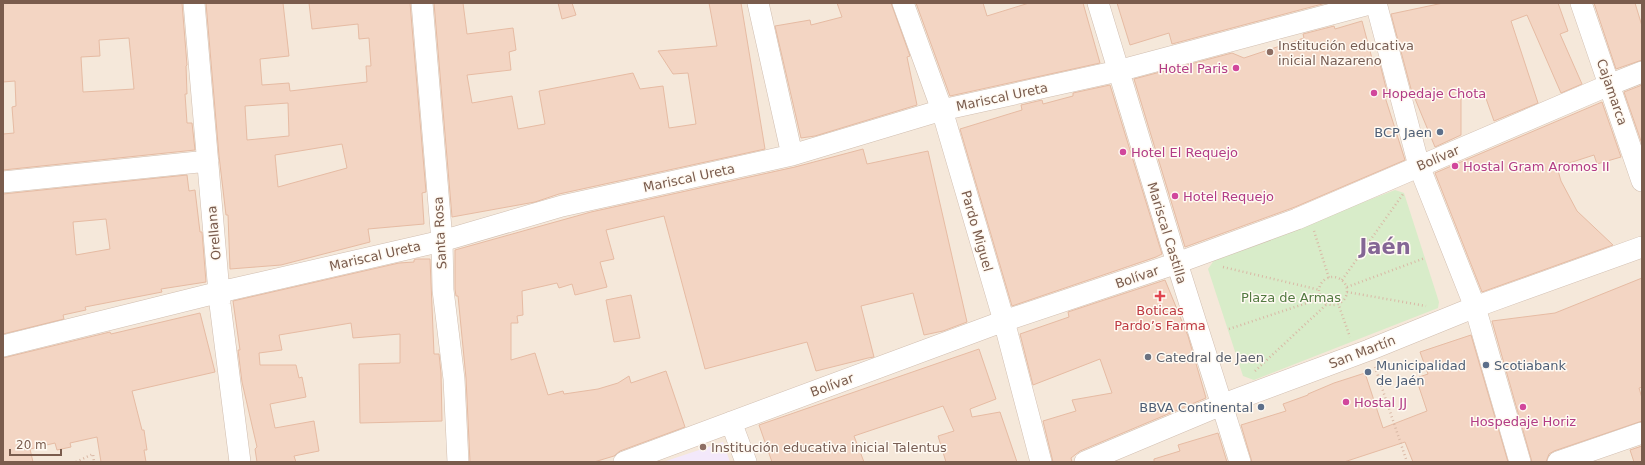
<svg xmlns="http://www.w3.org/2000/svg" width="1645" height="465" font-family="'DejaVu Sans',sans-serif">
<rect width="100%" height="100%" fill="#fdf6ec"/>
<!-- residential -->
<path fill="#f5e8da" d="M 3,3 L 1642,3 L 1642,462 L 3,462 Z"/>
<!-- education -->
<path fill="#f3e8fa" d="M 723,442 L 730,462 L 663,462 Z"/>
<!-- green -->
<path fill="#d8ecc9" d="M 1395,190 L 1404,193 L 1439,302 L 1438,308 L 1254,380 L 1243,376 L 1208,269 L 1215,259 Z"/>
<!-- building -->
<path fill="#f3d5c3" stroke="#e6bba3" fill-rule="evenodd" d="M 3,3 L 182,3 L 187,65 L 186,66 L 187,94 L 185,94 L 187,123 L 192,123 L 195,150 L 3,170 L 3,134 L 14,133 L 12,107 L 16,106 L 15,81 L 3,82 ZM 129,38 L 134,89 L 83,92 L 81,57 L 100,56 L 99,40 Z
M 206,3 L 283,3 L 289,56 L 260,59 L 262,85 L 289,83 L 290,91 L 367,82 L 366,66 L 371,66 L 369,38 L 359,39 L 358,24 L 312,29 L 309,3 L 410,3 L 426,192 L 422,193 L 424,224 L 368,229 L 370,242 L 281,265 L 230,269 L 228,215 L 226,215 L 219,156 ZM 288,103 L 289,136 L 247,140 L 245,106 ZM 342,144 L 347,168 L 278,187 L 275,155 Z
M 434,3 L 463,3 L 467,34 L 513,28 L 516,50 L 509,52 L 511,70 L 467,75 L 472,103 L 512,96 L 518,129 L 545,124 L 539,91 L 633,73 L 640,89 L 663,86 L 669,128 L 696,124 L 688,73 L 673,74 L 658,51 L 717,46 L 709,3 L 741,3 L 765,149 L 559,194 L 535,202 L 452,217 Z
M 558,3 L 572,3 L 576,15 L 562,19 Z
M 837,3 L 891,3 L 910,56 L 907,57 L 917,105 L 815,136 L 801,138 L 775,26 L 810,20 L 811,25 L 842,17 Z
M 916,3 L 983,3 L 987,16 L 1029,3 L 1083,3 L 1100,63 L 950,96 Z
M 1117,3 L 1326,3 L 1172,44 L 1169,33 L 1130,45 Z
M 1443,3 L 1558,3 L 1568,31 L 1560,34 L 1582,84 L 1561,93 L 1527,15 L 1511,21 L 1538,103 L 1494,121 L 1483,90 L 1461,99 L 1461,135 L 1435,147 L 1411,89 L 1391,14 Z
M 1594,3 L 1635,3 L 1642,26 L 1642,60 L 1616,69 Z
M 1362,21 L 1374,66 L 1380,64 L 1388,96 L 1385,97 L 1405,160 L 1295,207 L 1185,247 L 1134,79 L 1232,53 L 1244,58 L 1304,38 L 1303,34 L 1334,26 L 1335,29 Z
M 1110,85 L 1162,254 L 1156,257 L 1012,306 L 960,129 L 1022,110 L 1021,105 L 1042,100 L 1043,104 L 1073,96 L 1073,93 Z
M 1642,85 L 1642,144 L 1624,92 Z
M 1602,102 L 1621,157 L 1597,164 L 1594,155 L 1557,167 L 1561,181 L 1577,211 L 1613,245 L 1482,292 L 1435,173 Z
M 863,149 L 867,164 L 928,151 L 967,322 L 943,331 L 924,335 L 913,293 L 861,306 L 874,357 L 868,358 L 816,371 L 807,342 L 705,369 L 664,216 L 606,230 L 614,259 L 600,262 L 607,287 L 575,295 L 572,284 L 559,288 L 557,283 L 522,291 L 523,315 L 517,316 L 518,323 L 511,323 L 511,360 L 535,353 L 548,395 L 563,391 L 564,394 L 598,389 L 618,383 L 629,376 L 631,383 L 666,371 L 685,427 L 620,451 L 614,456 L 594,462 L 470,462 L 466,378 L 458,296 L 456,296 L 455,289 L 455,250 L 591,212 L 795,167 Z
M 187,175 L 189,191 L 195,190 L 200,232 L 202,232 L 206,282 L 161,289 L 162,292 L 85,307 L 86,310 L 63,315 L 64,319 L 3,334 L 3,194 ZM 106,219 L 110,249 L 76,255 L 73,222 Z
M 416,259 L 430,259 L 434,354 L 439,354 L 441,373 L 442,421 L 360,423 L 359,364 L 400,363 L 400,334 L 353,338 L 351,323 L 279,335 L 282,350 L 259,353 L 260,365 L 296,365 L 299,378 L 302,377 L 306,397 L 270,404 L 275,428 L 314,421 L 319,451 L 294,456 L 296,462 L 257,462 L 255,449 L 257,447 L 242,382 L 238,350 L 240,350 L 233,301 L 399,263 L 414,262 L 414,260 Z
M 1642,278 L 1642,387 L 1639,388 L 1642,398 L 1642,421 L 1554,451 L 1549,454 L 1546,462 L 1532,462 L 1492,321 L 1555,313 Z
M 1165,280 L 1188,336 L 1206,398 L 1080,451 L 1071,458 L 1072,462 L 1053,462 L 1043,421 L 1076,411 L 1072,400 L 1112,393 L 1100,359 L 1033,385 L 1020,334 L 1069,317 L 1068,312 Z
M 631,295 L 640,338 L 614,342 L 606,300 Z
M 200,313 L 215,372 L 132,391 L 142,430 L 144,430 L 147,450 L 144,450 L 146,462 L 101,462 L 97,437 L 70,443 L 71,447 L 57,450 L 55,443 L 30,449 L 33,462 L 3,462 L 3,358 L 110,332 L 111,334 Z
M 1471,335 L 1508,462 L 1413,462 L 1405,442 L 1344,462 L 1252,462 L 1241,425 L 1286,411 L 1283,404 L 1308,395 L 1308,394 L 1334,383 L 1365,373 L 1383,428 L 1427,411 L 1416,378 L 1428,374 L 1420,352 Z
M 979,349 L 996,399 L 970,409 L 972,417 L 1000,412 L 1017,462 L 946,462 L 938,436 L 954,431 L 943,406 L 854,436 L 864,462 L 772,462 L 759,425 Z
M 1218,433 L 1227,462 L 1154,462 L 1154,459 L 1180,451 L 1178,445 Z
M 1642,446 L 1642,462 L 1634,462 L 1630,450 Z"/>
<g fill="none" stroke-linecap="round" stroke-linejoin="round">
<defs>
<path id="minor" d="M 194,3 L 220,304 L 240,462
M 422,3 L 442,241 L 443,290 L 454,379 L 458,462
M 758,3 L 792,155
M 903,3 L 942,110 L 1004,321 L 1041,462
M 1098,3 L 1177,263 L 1240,462
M 1376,3 L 1419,166 L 1475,307 L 1520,462
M 1581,3 L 1642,181
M 3,182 L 208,161
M 3,346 L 220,292 L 442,241 L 562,206 L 792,155 L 942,110 L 1118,71 L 1373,3
M 731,422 L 746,462
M 624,462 L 1004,321 L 1177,263 L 1297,219 L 1609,85 L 1642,72
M 1085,462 L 1221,405 L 1369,350 L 1475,307 L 1642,247
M 1558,462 L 1642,433"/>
</defs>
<!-- minor casing -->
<use href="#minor" stroke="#d1beb0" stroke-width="22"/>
<!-- path -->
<path stroke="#d9b8a5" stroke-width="2.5" stroke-dasharray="1 3" stroke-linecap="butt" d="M 1314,231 L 1329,278
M 1223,267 L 1320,290
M1319 291a14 14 0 1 1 28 0a14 14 0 1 1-28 0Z
M 1342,280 L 1403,194
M 1347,287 L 1425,258
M 1347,292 L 1426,306
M 1338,303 L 1350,337
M 1229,329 L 1322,298
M 1375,367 L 1407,462
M 1255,371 L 1328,303
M 76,462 L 93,454 L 94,462"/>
<!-- minor -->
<use href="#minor" stroke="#fff" stroke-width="21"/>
</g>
<!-- markers -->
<g fill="#8d6e63" stroke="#fffaf3" stroke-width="1.5">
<circle cx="1270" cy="52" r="4"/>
<circle cx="703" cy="447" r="4"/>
</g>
<g fill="#d1479c" stroke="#fffaf3" stroke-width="1.5">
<circle cx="1236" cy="68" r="4"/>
<circle cx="1374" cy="93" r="4"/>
<circle cx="1123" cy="152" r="4"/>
<circle cx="1455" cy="166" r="4"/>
<circle cx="1175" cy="196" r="4"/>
<circle cx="1346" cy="402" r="4"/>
<circle cx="1523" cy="407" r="4"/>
</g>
<g fill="#5c6f8a" stroke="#fffaf3" stroke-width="1.5">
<circle cx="1440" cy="132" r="4"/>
<circle cx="1486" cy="365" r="4"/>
<circle cx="1368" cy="372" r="4"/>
<circle cx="1261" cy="407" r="4"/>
</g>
<path fill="#e0444e" stroke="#fffaf3" stroke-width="1.5" d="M1158 290h4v4h4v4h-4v4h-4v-4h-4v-4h4z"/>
<circle fill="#6b7280" stroke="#fffaf3" stroke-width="1.5" cx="1148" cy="357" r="4"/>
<g text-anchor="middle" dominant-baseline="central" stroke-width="3" stroke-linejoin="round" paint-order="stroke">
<!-- education labels -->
<g font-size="13" fill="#785e54" stroke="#fffaf3" text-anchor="start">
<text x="1278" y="45">Institución educativa<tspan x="1278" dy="15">inicial Nazareno</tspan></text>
<text x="711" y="447">Institución educativa inicial Talentus</text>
</g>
<!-- hotel labels -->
<g font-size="13" fill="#b23c85" stroke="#fffaf3" text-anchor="start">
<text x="1228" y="68" text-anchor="end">Hotel Paris</text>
<text x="1382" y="93">Hopedaje Chota</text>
<text x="1131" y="152">Hotel El Requejo</text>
<text x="1463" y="166">Hostal Gram Aromos II</text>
<text x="1183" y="196">Hotel Requejo</text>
<text x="1354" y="402">Hostal JJ</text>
<text x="1523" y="421" text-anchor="middle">Hospedaje Horiz</text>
</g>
<!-- street labels -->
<g font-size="13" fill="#7a5c4d" stroke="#fffaf3">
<text transform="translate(1612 92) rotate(71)">Cajamarca</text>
<text transform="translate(1002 97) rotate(-12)">Mariscal Ureta</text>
<text transform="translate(1438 158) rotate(-23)">Bolívar</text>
<text transform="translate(689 178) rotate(-12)">Mariscal Ureta</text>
<text transform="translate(977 231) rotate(74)">Pardo Miguel</text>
<text transform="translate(214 233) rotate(-95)">Orellana</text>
<text transform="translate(440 233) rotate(-93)">Santa Rosa</text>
<text transform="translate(1167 233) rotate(73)">Mariscal Castilla</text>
<text transform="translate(375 256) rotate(-13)">Mariscal Ureta</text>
<text transform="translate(1137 277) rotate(-19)">Bolívar</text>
<text transform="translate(1362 352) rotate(-21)">San Martín</text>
<text transform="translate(832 385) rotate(-20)">Bolívar</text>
</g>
<!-- service labels -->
<g font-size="13" fill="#4e5e75" stroke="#fffaf3" text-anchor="end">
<text x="1432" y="132">BCP Jaen</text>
<text x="1376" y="365" text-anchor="start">Municipalidad<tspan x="1376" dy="15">de Jaén</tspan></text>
<text x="1494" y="365" text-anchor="start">Scotiabank</text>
<text x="1253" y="407">BBVA Continental</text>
</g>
<!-- park labels -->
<g font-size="13" fill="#537a41" stroke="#fffaf3">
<text x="1291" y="297">Plaza de Armas</text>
</g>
<!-- health labels -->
<g font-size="13" fill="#be3a42" stroke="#fffaf3">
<text x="1160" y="310">Boticas<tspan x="1160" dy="15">Pardo’s Farma</tspan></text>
</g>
<!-- worship labels -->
<g font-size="13" fill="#5b616d" stroke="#fffaf3" text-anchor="start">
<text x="1156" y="357">Catedral de Jaen</text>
</g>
<!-- town labels -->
<g font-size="21" font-weight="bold" fill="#846695" stroke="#fffaf3">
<text x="1385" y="247">Jaén</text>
</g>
</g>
<!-- border -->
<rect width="1645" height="465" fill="none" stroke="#7a5c4d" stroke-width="8"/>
<!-- scale -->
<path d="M10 449v6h51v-6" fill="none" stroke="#7a5c4d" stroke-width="2"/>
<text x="16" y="449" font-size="12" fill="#7a5c4d" stroke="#fffaf3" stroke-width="3" paint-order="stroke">20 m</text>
</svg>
